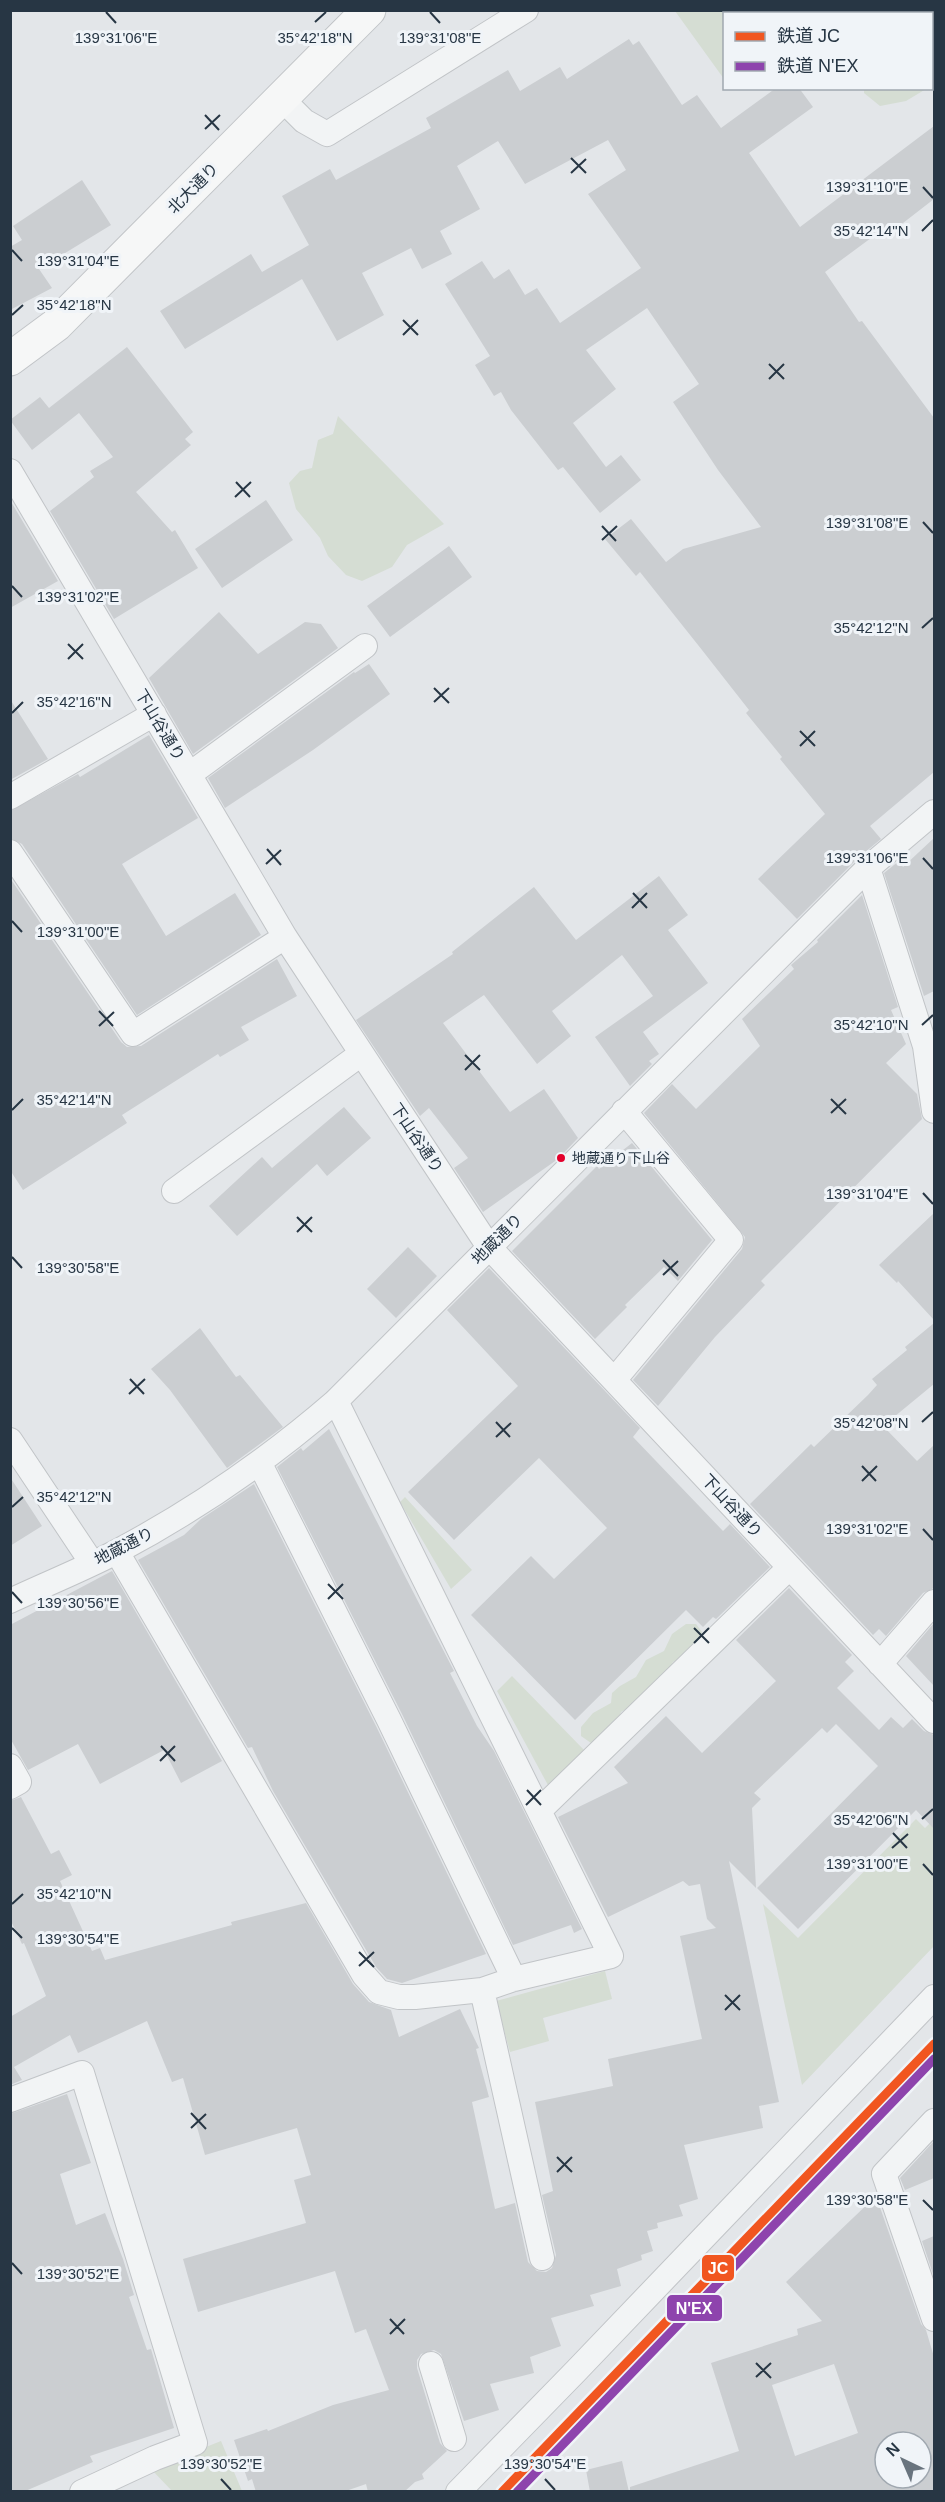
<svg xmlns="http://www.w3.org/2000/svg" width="945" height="2502" font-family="Arial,'Noto Sans JP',sans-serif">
<rect width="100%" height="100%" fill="#e3e6e9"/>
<!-- green -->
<path fill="#d5ddd3" d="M 785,10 L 787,13 L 724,14 L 724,79 L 675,11 Z
M 934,16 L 934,66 L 932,78 L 932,19 Z
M 864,89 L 864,88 L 926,89 L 906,101 L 880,106 L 864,93 Z
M 338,416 L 444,524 L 407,545 L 392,567 L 362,581 L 346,575 L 328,556 L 320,538 L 296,509 L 289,483 L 300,471 L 312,468 L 318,440 L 333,434 Z
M 405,1497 L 472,1570 L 451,1589 L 400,1502 Z
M 686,1624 L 696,1624 L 702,1632 L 702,1642 L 690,1654 L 673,1662 L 664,1679 L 657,1685 L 648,1688 C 642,1701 633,1706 621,1712 C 618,1726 603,1738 591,1743 L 581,1736 L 581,1727 L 593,1713 L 611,1703 L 612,1693 L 620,1686 L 636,1677 L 646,1660 L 664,1651 L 672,1634 Z
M 512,1676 L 585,1751 L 549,1787 L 497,1691 Z
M 916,1819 L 925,1828 L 934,1819 L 934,1946 L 802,2085 L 763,1904 L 798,1938 Z
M 605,1971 L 612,1999 L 543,2018 L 549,2041 L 510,2052 L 496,2001 Z
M 221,2441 L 242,2491 L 172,2491 L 151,2469 Z"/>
<!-- building -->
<path fill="#cbced1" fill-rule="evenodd" d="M 629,39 L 633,45 L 639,41 L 682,105 L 697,95 L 721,128 L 776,88 L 799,88 L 813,107 L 749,153 L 800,227 L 934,126 L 934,199 L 894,230 L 890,224 L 825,272 L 859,322 L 862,321 L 934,418 L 934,772 L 870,826 L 881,839 L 858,858 L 797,919 L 758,879 L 825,814 L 780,759 L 782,757 L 746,713 L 749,710 L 702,650 L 640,572 L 636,576 L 605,539 L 631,519 L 666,562 L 683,549 L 761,527 L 718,470 L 673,402 L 699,384 L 647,308 L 586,350 L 616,389 L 573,423 L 606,467 L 621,455 L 641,480 L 600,513 L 563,467 L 558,470 L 511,410 L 501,392 L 494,396 L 475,365 L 490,356 L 445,284 L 482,261 L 494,279 L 509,269 L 525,295 L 537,288 L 560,323 L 641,268 L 588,194 L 626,170 L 608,140 L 525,184 L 498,141 L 457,166 L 480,209 L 440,231 L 452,254 L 422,269 L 411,248 L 362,273 L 384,315 L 337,341 L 302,279 L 185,349 L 160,311 L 251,254 L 262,272 L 309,245 L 282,196 L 330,169 L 336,180 L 431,128 L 426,118 L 508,70 L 520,91 L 560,67 L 567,79 Z
M 82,180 L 111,225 L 39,269 L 52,288 L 10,310 L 10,247 L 22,240 L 13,226 Z
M 127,347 L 193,432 L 185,439 L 191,445 L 136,492 L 172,532 L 175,530 L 198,568 L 114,619 L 50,511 L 94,477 L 90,471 L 113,457 L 79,413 L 32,450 L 10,420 L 40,397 L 49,408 Z
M 10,500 L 58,581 L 10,608 Z
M 266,500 L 293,540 L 222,588 L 195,549 Z
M 449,546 L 472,577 L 390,637 L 367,606 Z
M 219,612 L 258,654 L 305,622 L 321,624 L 338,648 L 193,754 L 149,678 Z
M 369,664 L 390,694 L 313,750 L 225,808 L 208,778 L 354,672 L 355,673 Z
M 10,699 L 48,759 L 10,780 Z
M 149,735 L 198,818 L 122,864 L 166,936 L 235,893 L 261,935 L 137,1015 L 22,844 L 10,838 L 10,811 L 78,774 L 80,777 Z
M 934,838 L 934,991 L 924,996 L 884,873 L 899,861 L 903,867 Z
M 659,876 L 688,915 L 668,930 L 708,983 L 643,1032 L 659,1054 L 649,1061 L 652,1064 L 630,1086 L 595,1037 L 653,996 L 622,955 L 552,1011 L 571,1036 L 537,1064 L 484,995 L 443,1023 L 510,1112 L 544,1089 L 578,1138 L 558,1159 L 483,1212 L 454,1168 L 468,1158 L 429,1108 L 420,1116 L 356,1020 L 453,954 L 452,952 L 534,887 L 576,940 Z
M 10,878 L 121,1042 L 127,1047 L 141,1046 L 277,959 L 297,996 L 241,1027 L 249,1040 L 220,1057 L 218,1054 L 122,1115 L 127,1123 L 23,1190 L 10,1170 Z
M 862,895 L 898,1007 L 891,1010 L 906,1044 L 886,1063 L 917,1094 L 922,1119 L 761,1281 L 765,1285 L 715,1337 L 658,1406 L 633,1380 L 742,1249 L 745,1237 L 644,1113 L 672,1084 L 696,1109 L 760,1046 L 742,1019 L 794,969 L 791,965 L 818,942 L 817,940 Z
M 344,1107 L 371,1138 L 327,1176 L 317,1164 L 237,1236 L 209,1206 L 262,1157 L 272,1168 Z
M 632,1143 L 712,1240 L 678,1281 L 664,1267 L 625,1305 L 627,1307 L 595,1339 L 512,1251 L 597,1166 L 599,1169 Z
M 934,1213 L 934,1320 L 898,1281 L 897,1283 L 879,1265 Z
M 408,1247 L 437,1276 L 396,1318 L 367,1289 Z
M 489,1268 L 640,1428 L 633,1437 L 723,1531 L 730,1524 L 770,1567 L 716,1619 L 713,1617 L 703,1627 L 686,1610 L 575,1720 L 471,1615 L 531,1556 L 554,1579 L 607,1528 L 539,1458 L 454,1540 L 408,1492 L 518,1386 L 447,1310 Z
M 934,1323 L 934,1384 L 883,1426 L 917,1461 L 934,1445 L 934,1588 L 923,1593 L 886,1636 L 879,1629 L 873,1635 L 750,1504 L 811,1444 L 814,1447 L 868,1395 L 877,1385 L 872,1379 L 907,1350 L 905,1347 Z
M 200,1328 L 236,1377 L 240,1375 L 283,1427 L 227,1468 L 170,1390 L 151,1369 Z
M 329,1429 L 454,1671 L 450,1673 L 477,1726 L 494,1751 L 582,1929 L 574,1933 L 571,1925 L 513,1945 L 402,1714 L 277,1467 L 301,1448 L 303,1451 Z
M 10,1477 L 42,1526 L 10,1546 Z
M 254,1484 L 376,1726 L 486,1954 L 402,1983 L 387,1979 L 376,1967 L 273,1791 L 252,1747 L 248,1748 L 138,1560 L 184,1535 L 201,1519 Z
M 112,1571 L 222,1761 L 181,1783 L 164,1750 L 100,1784 L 78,1744 L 28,1770 L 10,1738 L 10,1625 Z
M 789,1588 L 852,1655 L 845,1662 L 854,1671 L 837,1688 L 879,1730 L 891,1717 L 903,1728 L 912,1719 L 924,1731 L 934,1735 L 934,1829 L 916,1810 L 798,1929 L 757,1888 L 878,1766 L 836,1724 L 827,1733 L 822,1728 L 754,1793 L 761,1799 L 752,1808 L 756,1888 L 729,1861 L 779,2102 L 759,2106 L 763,2128 L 684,2145 L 698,2199 L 679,2205 L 683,2216 L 657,2223 L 658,2228 L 647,2231 L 653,2251 L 641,2255 L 642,2260 L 617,2269 L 621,2286 L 590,2295 L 594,2306 L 551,2318 L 561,2346 L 530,2357 L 534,2373 L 490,2384 L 499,2410 L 464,2421 L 441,2354 L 434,2350 L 421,2354 L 417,2360 L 417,2368 L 440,2443 L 447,2451 L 422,2474 L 424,2479 L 415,2482 L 404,2492 L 368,2492 L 366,2484 L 343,2492 L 256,2492 L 252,2479 L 248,2481 L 234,2440 L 267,2429 L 268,2431 L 333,2405 L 389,2390 L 366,2329 L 355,2333 L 335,2271 L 198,2312 L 183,2259 L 306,2223 L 294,2180 L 311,2175 L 297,2128 L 205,2155 L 183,2078 L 172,2082 L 147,2021 L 78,2053 L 70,2035 L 14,2067 L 22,2080 L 10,2085 L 10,2017 L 46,1996 L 24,1943 L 22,1944 L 10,1919 L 10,1801 L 21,1797 L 51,1854 L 59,1850 L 72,1875 L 60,1881 L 92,1951 L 100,1948 L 105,1960 L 232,1925 L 231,1922 L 306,1903 L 353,1984 L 369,2002 L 391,2010 L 399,2037 L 460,2009 L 479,2048 L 476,2049 L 489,2097 L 472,2102 L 495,2209 L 515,2203 L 528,2262 L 537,2271 L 546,2272 L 552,2268 L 556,2255 L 542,2195 L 553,2191 L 535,2102 L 613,2086 L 608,2059 L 702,2039 L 680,1936 L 716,1928 L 707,1919 L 700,1884 L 689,1886 L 683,1881 L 608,1917 L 558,1817 L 628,1783 L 614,1767 L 666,1716 L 702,1753 L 776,1681 L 736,1640 Z
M 934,1623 L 934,1686 L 906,1656 Z
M 67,2094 L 91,2163 L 60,2174 L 76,2225 L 105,2213 L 123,2259 L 134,2295 L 129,2297 L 147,2350 L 151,2349 L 174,2428 L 90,2456 L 93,2462 L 23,2492 L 10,2492 L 10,2114 Z
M 934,2141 L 934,2178 L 905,2190 L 900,2178 Z
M 876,2196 L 921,2324 L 926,2330 L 934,2357 L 934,2492 L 630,2492 L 630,2487 L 739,2451 L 711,2363 L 798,2335 L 797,2329 L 822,2321 L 786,2282 ZM 834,2364 L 858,2433 L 795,2456 L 772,2385 ZM 885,2442 L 921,2442 L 921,2478 L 885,2478 Z
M 934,2236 L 934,2277 L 922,2241 Z
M 622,2461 L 629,2492 L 590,2492 L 586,2470 Z"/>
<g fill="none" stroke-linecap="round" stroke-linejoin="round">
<defs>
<path id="street" d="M 282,99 L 304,121 L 327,134 L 526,10
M 10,471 L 285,937 L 489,1247 L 934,1721
M 190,774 L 365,646
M 10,797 L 154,714
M 10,852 L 133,1034 L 285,937
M 868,868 L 925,1046 L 934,1111
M 174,1191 L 361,1054
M 615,1379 L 731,1240 L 624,1111
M 10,1440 L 92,1563
M 260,1464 L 389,1720 L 514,1979
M 117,1552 L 364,1975 L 379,1992 L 399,1997 L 415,1997 L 482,1990 L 514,1979 L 611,1956 L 336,1401
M 10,1601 C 46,1584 84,1569 118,1551 C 197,1509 269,1459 336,1401 L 868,868 L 934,812
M 880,1664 L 934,1602
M 10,1766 L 19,1782 L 10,1787
M 540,1810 L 789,1568
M 482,1990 L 542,2258
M 10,2100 L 82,2073 L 195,2443 L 155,2458 L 82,2492
M 934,2121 L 884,2174 L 934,2319
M 431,2364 L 454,2439
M 458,2492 L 576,2371 L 934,1997"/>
<path id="secondary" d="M 10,359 L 56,325 L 369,10"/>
</defs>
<!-- street casing -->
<use href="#street" stroke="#c1c4c7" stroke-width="26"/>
<!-- secondary casing -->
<use href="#secondary" stroke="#c1c4c7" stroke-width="35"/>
<!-- street -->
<use href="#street" stroke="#f2f4f5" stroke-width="24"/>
<!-- secondary -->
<use href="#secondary" stroke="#f6f7f7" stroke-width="33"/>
<defs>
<path id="rail-1" d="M 502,2492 L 934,2044"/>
<path id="rail-2" d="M 517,2492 L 934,2059"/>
</defs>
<!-- rail-1 casing -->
<use href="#rail-1" stroke="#f0f4f8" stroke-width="14"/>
<!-- rail-2 casing -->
<use href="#rail-2" stroke="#f0f4f8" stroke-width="14"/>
<!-- rail-1 -->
<use href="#rail-1" stroke="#f15620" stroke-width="9"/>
<!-- rail-2 -->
<use href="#rail-2" stroke="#8e44ad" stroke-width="9"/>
</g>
<!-- ticks -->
<path fill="none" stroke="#273644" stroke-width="2" d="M 106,12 L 116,23M 430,12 L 440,23M 315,22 L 326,12M 205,115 L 219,130M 205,129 L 220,115M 571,158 L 586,173M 571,173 L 586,159M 923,187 L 933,198M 922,231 L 933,220M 12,250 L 22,261M 12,315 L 23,305M 403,320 L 418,335M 403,335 L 418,320M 769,364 L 784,379M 769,379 L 784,364M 236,482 L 250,497M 235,497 L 251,482M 923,522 L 933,533M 602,526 L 616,541M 602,540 L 617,526M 12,586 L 22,597M 922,628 L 933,618M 68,644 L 83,659M 68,659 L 83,644M 434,688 L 449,703M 434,702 L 449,688M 12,713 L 23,702M 800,731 L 815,746M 800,746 L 815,731M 267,849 L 281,865M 923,858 L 933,869M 266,864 L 281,850M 633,893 L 647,908M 632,908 L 647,893M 12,921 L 22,932M 99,1011 L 113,1026M 922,1025 L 933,1015M 99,1026 L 114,1012M 465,1055 L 480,1070M 465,1070 L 480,1055M 831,1099 L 846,1114M 12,1110 L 23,1099M 831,1113 L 846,1099M 923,1193 L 933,1204M 297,1217 L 312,1232M 297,1232 L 312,1217M 12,1257 L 22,1268M 663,1260 L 678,1276M 663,1275 L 678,1261M 130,1379 L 144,1394M 129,1394 L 145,1379M 496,1422 L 510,1437M 922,1422 L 933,1412M 496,1437 L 511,1423M 862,1466 L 876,1481M 862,1481 L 877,1466M 12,1507 L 23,1497M 923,1529 L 933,1540M 328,1584 L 343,1599M 12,1592 L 22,1603M 328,1599 L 343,1584M 694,1628 L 709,1643M 694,1643 L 709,1628M 161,1746 L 175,1761M 160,1761 L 175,1746M 527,1790 L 541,1805M 526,1805 L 541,1790M 922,1819 L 933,1809M 893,1833 L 907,1848M 892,1848 L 908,1834M 923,1864 L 933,1875M 12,1904 L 23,1894M 12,1928 L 22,1938M 359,1952 L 374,1967M 359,1966 L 374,1952M 725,1995 L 740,2010M 725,2010 L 740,1995M 191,2113 L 206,2129M 191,2128 L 206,2114M 557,2157 L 572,2172M 557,2172 L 572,2157M 923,2200 L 933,2210M 12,2263 L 22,2274M 390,2319 L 404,2334M 390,2334 L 405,2319M 756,2363 L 771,2378M 756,2377 L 771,2363M 221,2479 L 231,2490M 545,2479 L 555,2490"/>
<!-- markers -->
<circle fill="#e4002b" stroke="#f0f4f8" stroke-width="2" cx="561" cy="1158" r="5"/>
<g text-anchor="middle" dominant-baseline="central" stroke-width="6" stroke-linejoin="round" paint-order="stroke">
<!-- bus labels -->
<g font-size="14" fill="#273644" stroke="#f0f4f8" text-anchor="start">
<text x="572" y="1158">地蔵通り下山谷</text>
</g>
<!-- street labels -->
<g font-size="16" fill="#273644" stroke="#f0f4f8">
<text transform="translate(193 188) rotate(-45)">北大通り</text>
<text transform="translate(160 725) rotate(59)">下山谷通り</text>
<text transform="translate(417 1138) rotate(56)">下山谷通り</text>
<text transform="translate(497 1239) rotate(-45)">地蔵通り</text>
<text transform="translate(732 1506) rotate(47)">下山谷通り</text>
<text transform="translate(124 1546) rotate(-27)">地蔵通り</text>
</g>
</g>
<g font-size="15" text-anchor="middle" fill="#273644" stroke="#f0f4f8" stroke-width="6" stroke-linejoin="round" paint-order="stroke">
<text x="315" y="43">35°42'18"N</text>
<text x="116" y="43">139°31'06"E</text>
<text x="440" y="43">139°31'08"E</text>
<text x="867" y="192">139°31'10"E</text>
<text x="871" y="236">35°42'14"N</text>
<text x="78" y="266">139°31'04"E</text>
<text x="74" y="310">35°42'18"N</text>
<text x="867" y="528">139°31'08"E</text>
<text x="78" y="602">139°31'02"E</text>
<text x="871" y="633">35°42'12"N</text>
<text x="74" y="707">35°42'16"N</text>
<text x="867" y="863">139°31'06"E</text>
<text x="78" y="937">139°31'00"E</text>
<text x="871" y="1030">35°42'10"N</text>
<text x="74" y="1105">35°42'14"N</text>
<text x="867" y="1199">139°31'04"E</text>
<text x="78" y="1273">139°30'58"E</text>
<text x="871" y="1428">35°42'08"N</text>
<text x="74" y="1502">35°42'12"N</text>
<text x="867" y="1534">139°31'02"E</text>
<text x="78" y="1608">139°30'56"E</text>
<text x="871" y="1825">35°42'06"N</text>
<text x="867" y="1869">139°31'00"E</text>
<text x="74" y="1899">35°42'10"N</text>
<text x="78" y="1944">139°30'54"E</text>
<text x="867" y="2205">139°30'58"E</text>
<text x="78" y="2279">139°30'52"E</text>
<text x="221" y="2469">139°30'52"E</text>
<text x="545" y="2469">139°30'54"E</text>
</g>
<g stroke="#f0f4f8" stroke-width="2">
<rect x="701" y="2254" width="34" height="28" rx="6" fill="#f15620"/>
<rect x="666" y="2294" width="57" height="28" rx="6" fill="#8e44ad"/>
</g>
<g font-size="16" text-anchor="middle" font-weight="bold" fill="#fff">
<text x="718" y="2274">JC</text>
<text x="694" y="2314">N'EX</text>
</g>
<!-- border -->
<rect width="945" height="2502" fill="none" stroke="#273644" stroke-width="24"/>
<!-- legend -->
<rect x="723" y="12" width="210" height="78" fill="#f0f4f8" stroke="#a0a8b0" stroke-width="1.5"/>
<rect x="735" y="32" width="30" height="9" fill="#f15620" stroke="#a0a8b0" stroke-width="1.5"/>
<text x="777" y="42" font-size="18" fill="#273644">鉄道 JC</text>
<rect x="735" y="62" width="30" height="9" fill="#8e44ad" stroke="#a0a8b0" stroke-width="1.5"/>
<text x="777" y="72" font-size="18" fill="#273644">鉄道 N'EX</text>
<!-- north arrow -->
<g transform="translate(903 2460) rotate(316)"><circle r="28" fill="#f0f4f8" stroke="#a0a8b0" stroke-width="1.5"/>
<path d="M0-4.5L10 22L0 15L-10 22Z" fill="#69747e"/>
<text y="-9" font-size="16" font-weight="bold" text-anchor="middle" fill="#273644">N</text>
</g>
</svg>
